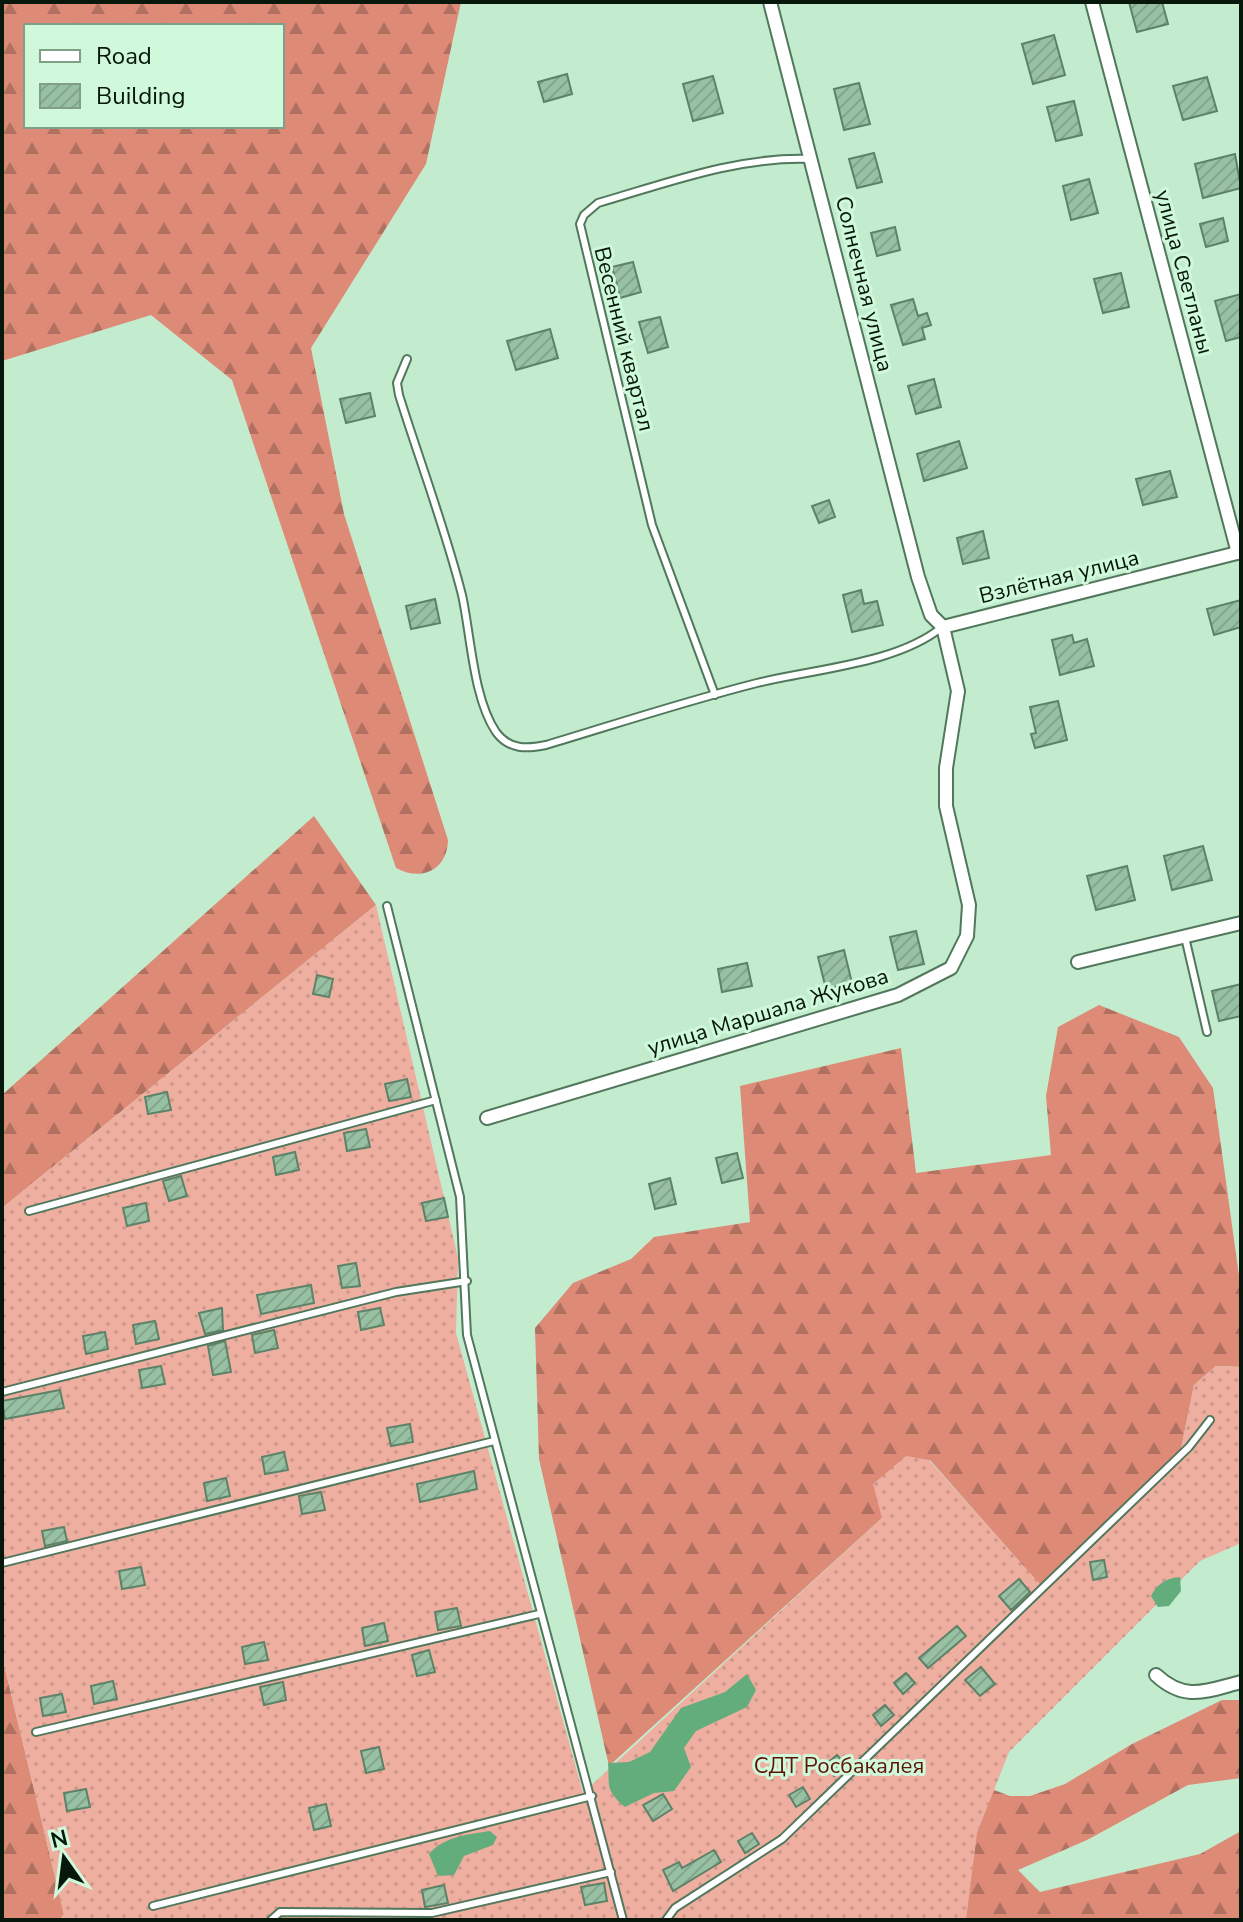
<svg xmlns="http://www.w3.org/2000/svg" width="1243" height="1922" font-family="'Nunito Sans',sans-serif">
<defs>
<pattern id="forest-firs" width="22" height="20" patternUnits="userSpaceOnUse" patternTransform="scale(2)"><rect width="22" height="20" fill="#dd8a77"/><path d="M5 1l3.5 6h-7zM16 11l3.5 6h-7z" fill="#b17060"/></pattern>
<pattern id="garden-dots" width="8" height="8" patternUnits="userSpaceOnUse" patternTransform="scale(2)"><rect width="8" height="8" fill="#eeafa0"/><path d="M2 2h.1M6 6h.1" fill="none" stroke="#cb9689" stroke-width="1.8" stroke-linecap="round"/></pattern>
<pattern id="building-hatch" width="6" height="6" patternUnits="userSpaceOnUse" patternTransform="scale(2)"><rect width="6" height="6" fill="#98c1a3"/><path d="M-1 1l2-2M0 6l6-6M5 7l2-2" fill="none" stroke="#82a58b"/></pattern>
</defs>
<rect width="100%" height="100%" fill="#c2eccd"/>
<!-- forest -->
<path fill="url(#forest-firs)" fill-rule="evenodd" d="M 2,2 L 461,2 L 426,164 L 311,348 L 344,514 L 448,840 C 447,870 422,882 396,868 L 232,380 L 151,315 L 2,361 ZM 26,26 L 282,26 L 282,126 L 26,126 Z
M 314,816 L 376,905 L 2,1208 L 2,1095 Z
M 1099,1005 L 1179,1037 L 1213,1088 L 1241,1290 L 1241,1367 L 1216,1366 L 1194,1385 L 1181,1449 L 1040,1585 L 930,1460 L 882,1518 L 609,1766 L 539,1459 L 535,1328 L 573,1283 L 631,1259 L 654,1237 L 750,1222 L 740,1086 L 901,1048 L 916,1173 L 1051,1155 L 1046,1096 L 1058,1027 Z
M 2,1656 L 64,1914 L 60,1920 L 2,1920 Z
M 1222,1700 L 1241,1700 L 1241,1778 L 1188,1785 L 1087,1840 L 1018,1870 L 1040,1892 L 1200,1854 L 1241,1831 L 1241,1920 L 844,1920 L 989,1788 L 1010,1796 L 1030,1796 L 1065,1784 L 1132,1744 Z"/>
<!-- garden -->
<path fill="url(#garden-dots)" d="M 376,905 L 458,1258 L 456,1333 L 583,1793 L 882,1518 L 873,1484 L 906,1456 L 929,1460 L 1040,1584 L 1181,1449 L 1194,1385 L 1216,1366 L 1241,1367 L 1241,1543 L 1200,1561 L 1009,1752 L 977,1833 L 966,1920 L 60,1920 L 64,1914 L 2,1656 L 2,1208 Z"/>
<!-- water -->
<path fill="#62ad7b" d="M 1180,1577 L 1181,1591 L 1169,1606 L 1158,1607 L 1151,1596 C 1157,1584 1166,1578 1180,1577 Z
M 747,1674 L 756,1690 L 747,1707 L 696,1731 L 684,1748 L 691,1767 L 674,1791 L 654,1793 L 625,1807 C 604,1789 610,1785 608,1763 L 629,1762 L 650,1752 L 681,1708 L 725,1692 Z
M 490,1831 L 497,1837 L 493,1845 L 464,1856 L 454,1875 L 438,1876 L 429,1854 C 443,1837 469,1834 490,1831 Z"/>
<!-- building -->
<path fill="url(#building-hatch)" stroke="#5c8368" stroke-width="2" d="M 1129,2 L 1162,2 L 1168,24 L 1137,32 Z
M 1054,35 L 1065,75 L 1033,84 L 1022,44 Z
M 567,74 L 572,94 L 544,102 L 538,82 Z
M 713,76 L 723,113 L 693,121 L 683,84 Z
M 1207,77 L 1217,111 L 1183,120 L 1173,86 Z
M 859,83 L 870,124 L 844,130 L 834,89 Z
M 1074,101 L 1082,135 L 1056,141 L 1047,107 Z
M 874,153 L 882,182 L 857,188 L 849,159 Z
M 1235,154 L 1241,188 L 1203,198 L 1195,164 Z
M 1089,179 L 1098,213 L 1071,220 L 1063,186 Z
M 1223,218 L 1228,241 L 1206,247 L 1200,224 Z
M 895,227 L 900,250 L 877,256 L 871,233 Z
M 633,262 L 641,292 L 620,298 L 612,267 Z
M 1121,273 L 1129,307 L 1103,313 L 1094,279 Z
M 1241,294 L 1241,337 L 1226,341 L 1215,301 Z
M 913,299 L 918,316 L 927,313 L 931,325 L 922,328 L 925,339 L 903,345 L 891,305 Z
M 660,317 L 668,347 L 648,353 L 639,322 Z
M 550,329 L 558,358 L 516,370 L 507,341 Z
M 934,379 L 941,407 L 916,414 L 908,386 Z
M 370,393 L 375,416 L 346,423 L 340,399 Z
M 959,441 L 967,468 L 924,481 L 917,454 Z
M 1170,471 L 1177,497 L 1143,505 L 1136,479 Z
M 829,500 L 835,517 L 819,523 L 812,506 Z
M 983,531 L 989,558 L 963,564 L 957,538 Z
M 861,590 L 864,604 L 877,601 L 883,625 L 852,632 L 843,595 Z
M 435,599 L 440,623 L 411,629 L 406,606 Z
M 1241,600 L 1241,627 L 1214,635 L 1207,609 Z
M 1072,635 L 1074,643 L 1087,639 L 1094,666 L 1060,675 L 1052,640 Z
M 1058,701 L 1067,740 L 1035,748 L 1031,734 L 1036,733 L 1030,707 Z
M 1203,846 L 1212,880 L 1172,890 L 1164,856 Z
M 1127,866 L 1135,900 L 1096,910 L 1087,876 Z
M 916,931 L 924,964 L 898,970 L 890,937 Z
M 844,950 L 852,983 L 826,989 L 818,957 Z
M 747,963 L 752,986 L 722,992 L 718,969 Z
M 317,975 L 333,979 L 329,997 L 313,994 Z
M 1241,984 L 1241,1016 L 1219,1021 L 1212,991 Z
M 407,1079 L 411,1097 L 389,1101 L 385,1084 Z
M 167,1092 L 171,1110 L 148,1114 L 145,1097 Z
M 366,1129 L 370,1147 L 347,1151 L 344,1133 Z
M 295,1152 L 299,1170 L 276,1175 L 273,1157 Z
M 737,1153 L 743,1178 L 722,1183 L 716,1158 Z
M 181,1176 L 187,1196 L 169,1201 L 163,1181 Z
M 670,1178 L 676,1204 L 655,1209 L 649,1184 Z
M 444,1198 L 448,1217 L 426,1221 L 422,1203 Z
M 146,1203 L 149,1221 L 127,1226 L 123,1208 Z
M 356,1263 L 360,1286 L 342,1288 L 338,1266 Z
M 311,1285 L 314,1303 L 261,1314 L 257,1295 Z
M 222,1308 L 223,1330 L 205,1334 L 199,1313 Z
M 380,1308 L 384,1325 L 361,1330 L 358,1312 Z
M 155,1321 L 159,1339 L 136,1344 L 133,1325 Z
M 274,1330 L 278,1348 L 255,1353 L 252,1335 Z
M 105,1332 L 108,1349 L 86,1354 L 83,1336 Z
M 225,1341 L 231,1372 L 213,1375 L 208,1346 Z
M 161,1366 L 165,1384 L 142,1388 L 139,1370 Z
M 60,1390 L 64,1408 L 5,1419 L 2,1401 Z
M 410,1424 L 413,1442 L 391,1446 L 387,1428 Z
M 284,1452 L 288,1470 L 265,1474 L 262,1457 Z
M 474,1471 L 477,1489 L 420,1502 L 417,1484 Z
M 226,1478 L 230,1496 L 207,1501 L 204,1483 Z
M 321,1492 L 325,1510 L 302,1514 L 299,1496 Z
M 64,1527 L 67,1541 L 45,1546 L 42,1531 Z
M 1104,1560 L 1107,1577 L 1093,1580 L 1090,1562 Z
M 141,1567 L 145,1585 L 122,1589 L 119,1571 Z
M 1019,1579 L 1030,1592 L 1011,1610 L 999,1596 Z
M 457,1608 L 461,1626 L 438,1630 L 435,1612 Z
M 384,1623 L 388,1641 L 365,1646 L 362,1628 Z
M 957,1626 L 966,1636 L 928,1668 L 919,1658 Z
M 264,1642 L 268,1660 L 245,1664 L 242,1647 Z
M 429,1650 L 435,1672 L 417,1676 L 412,1655 Z
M 981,1667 L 995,1684 L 980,1696 L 965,1680 Z
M 906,1673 L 915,1683 L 903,1694 L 894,1683 Z
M 113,1681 L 117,1699 L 94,1704 L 91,1686 Z
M 283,1682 L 286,1700 L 264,1705 L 260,1687 Z
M 62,1694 L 66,1712 L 43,1716 L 40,1698 Z
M 885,1705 L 894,1715 L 881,1726 L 873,1715 Z
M 379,1747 L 384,1769 L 366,1773 L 361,1751 Z
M 837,1755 L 846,1765 L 834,1776 L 825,1765 Z
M 803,1787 L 810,1799 L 796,1807 L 789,1795 Z
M 86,1789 L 90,1807 L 67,1811 L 64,1793 Z
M 663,1794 L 672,1809 L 653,1821 L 643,1805 Z
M 326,1804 L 331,1826 L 314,1830 L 309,1808 Z
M 752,1833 L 759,1844 L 745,1853 L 738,1841 Z
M 714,1850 L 721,1862 L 673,1891 L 663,1870 L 679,1862 L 682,1868 Z
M 604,1883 L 607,1901 L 585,1905 L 581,1887 Z
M 444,1885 L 448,1903 L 425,1907 L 422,1890 Z"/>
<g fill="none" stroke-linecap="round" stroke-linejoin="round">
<defs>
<path id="lane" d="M 407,359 L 397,383 L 399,395 C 420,462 445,528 462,595 C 471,636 473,698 496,732 C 509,750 527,749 546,745 C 616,724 686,701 757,683 C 813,669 897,664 942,627
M 715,695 L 652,525 L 580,224 L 584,215 L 598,203 C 667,183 738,156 811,159
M 387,906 L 460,1197 L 467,1335 L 623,1920
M 1185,937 L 1207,1032
M 29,1211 L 436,1100
M 2,1392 L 396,1292 L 467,1281
M 2,1563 L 494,1441
M 36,1732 L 539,1614
M 153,1906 L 592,1796
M 271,1920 L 280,1912 L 432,1913 L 611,1872
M 666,1920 L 675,1908 L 782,1839 L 1189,1447 L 1210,1420"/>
<path id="street" d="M 770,2 L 918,577 L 931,615 L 943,627 L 1241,552
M 1092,2 L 1238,553
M 1078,962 L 1241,923
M 487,1118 L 898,995 L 951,968 L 967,936 L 969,905 L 946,806 L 946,768 L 958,691 L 943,627
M 1156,1675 C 1185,1702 1206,1691 1241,1682"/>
</defs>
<!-- lane casing -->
<use href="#lane" stroke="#51775c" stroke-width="10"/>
<!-- street casing -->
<use href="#street" stroke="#51775c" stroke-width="16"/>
<!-- lane -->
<use href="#lane" stroke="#fff" stroke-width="6"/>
<!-- street -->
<use href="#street" stroke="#fff" stroke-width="12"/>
</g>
<g text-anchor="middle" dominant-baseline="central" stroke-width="6" stroke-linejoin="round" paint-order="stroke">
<!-- street labels -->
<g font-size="22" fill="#07170c" stroke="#cff9da">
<text transform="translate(1184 272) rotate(75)">улица Светланы</text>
<text transform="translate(864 284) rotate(76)">Солнечная улица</text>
<text transform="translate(624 339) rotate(76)">Весенний квартал</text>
<text transform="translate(1059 577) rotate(-14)">Взлётная улица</text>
<text transform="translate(768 1012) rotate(-17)">улица Маршала Жукова</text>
</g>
<!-- park labels -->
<g font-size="22" fill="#5e1405" stroke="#cff9da">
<text x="839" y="1766">СДТ Росбакалея</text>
</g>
</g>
<!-- border -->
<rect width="1243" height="1922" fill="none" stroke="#07170c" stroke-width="8"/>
<!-- legend -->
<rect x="24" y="24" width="260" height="104" fill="#cff9da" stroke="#7f9f88" stroke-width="2"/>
<rect x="40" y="50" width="40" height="12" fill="#ffffff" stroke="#7f9f88" stroke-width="2"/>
<text x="96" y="64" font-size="24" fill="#07170c">Road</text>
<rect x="40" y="84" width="40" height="24" fill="url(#building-hatch)" stroke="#7f9f88" stroke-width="2"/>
<text x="96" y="104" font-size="24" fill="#07170c">Building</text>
<!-- north arrow -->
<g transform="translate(64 1858) rotate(346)" stroke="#cff9da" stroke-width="6" paint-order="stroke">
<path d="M0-6L14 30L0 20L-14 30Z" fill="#07170c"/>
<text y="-12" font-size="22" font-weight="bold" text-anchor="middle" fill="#07170c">N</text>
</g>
</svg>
